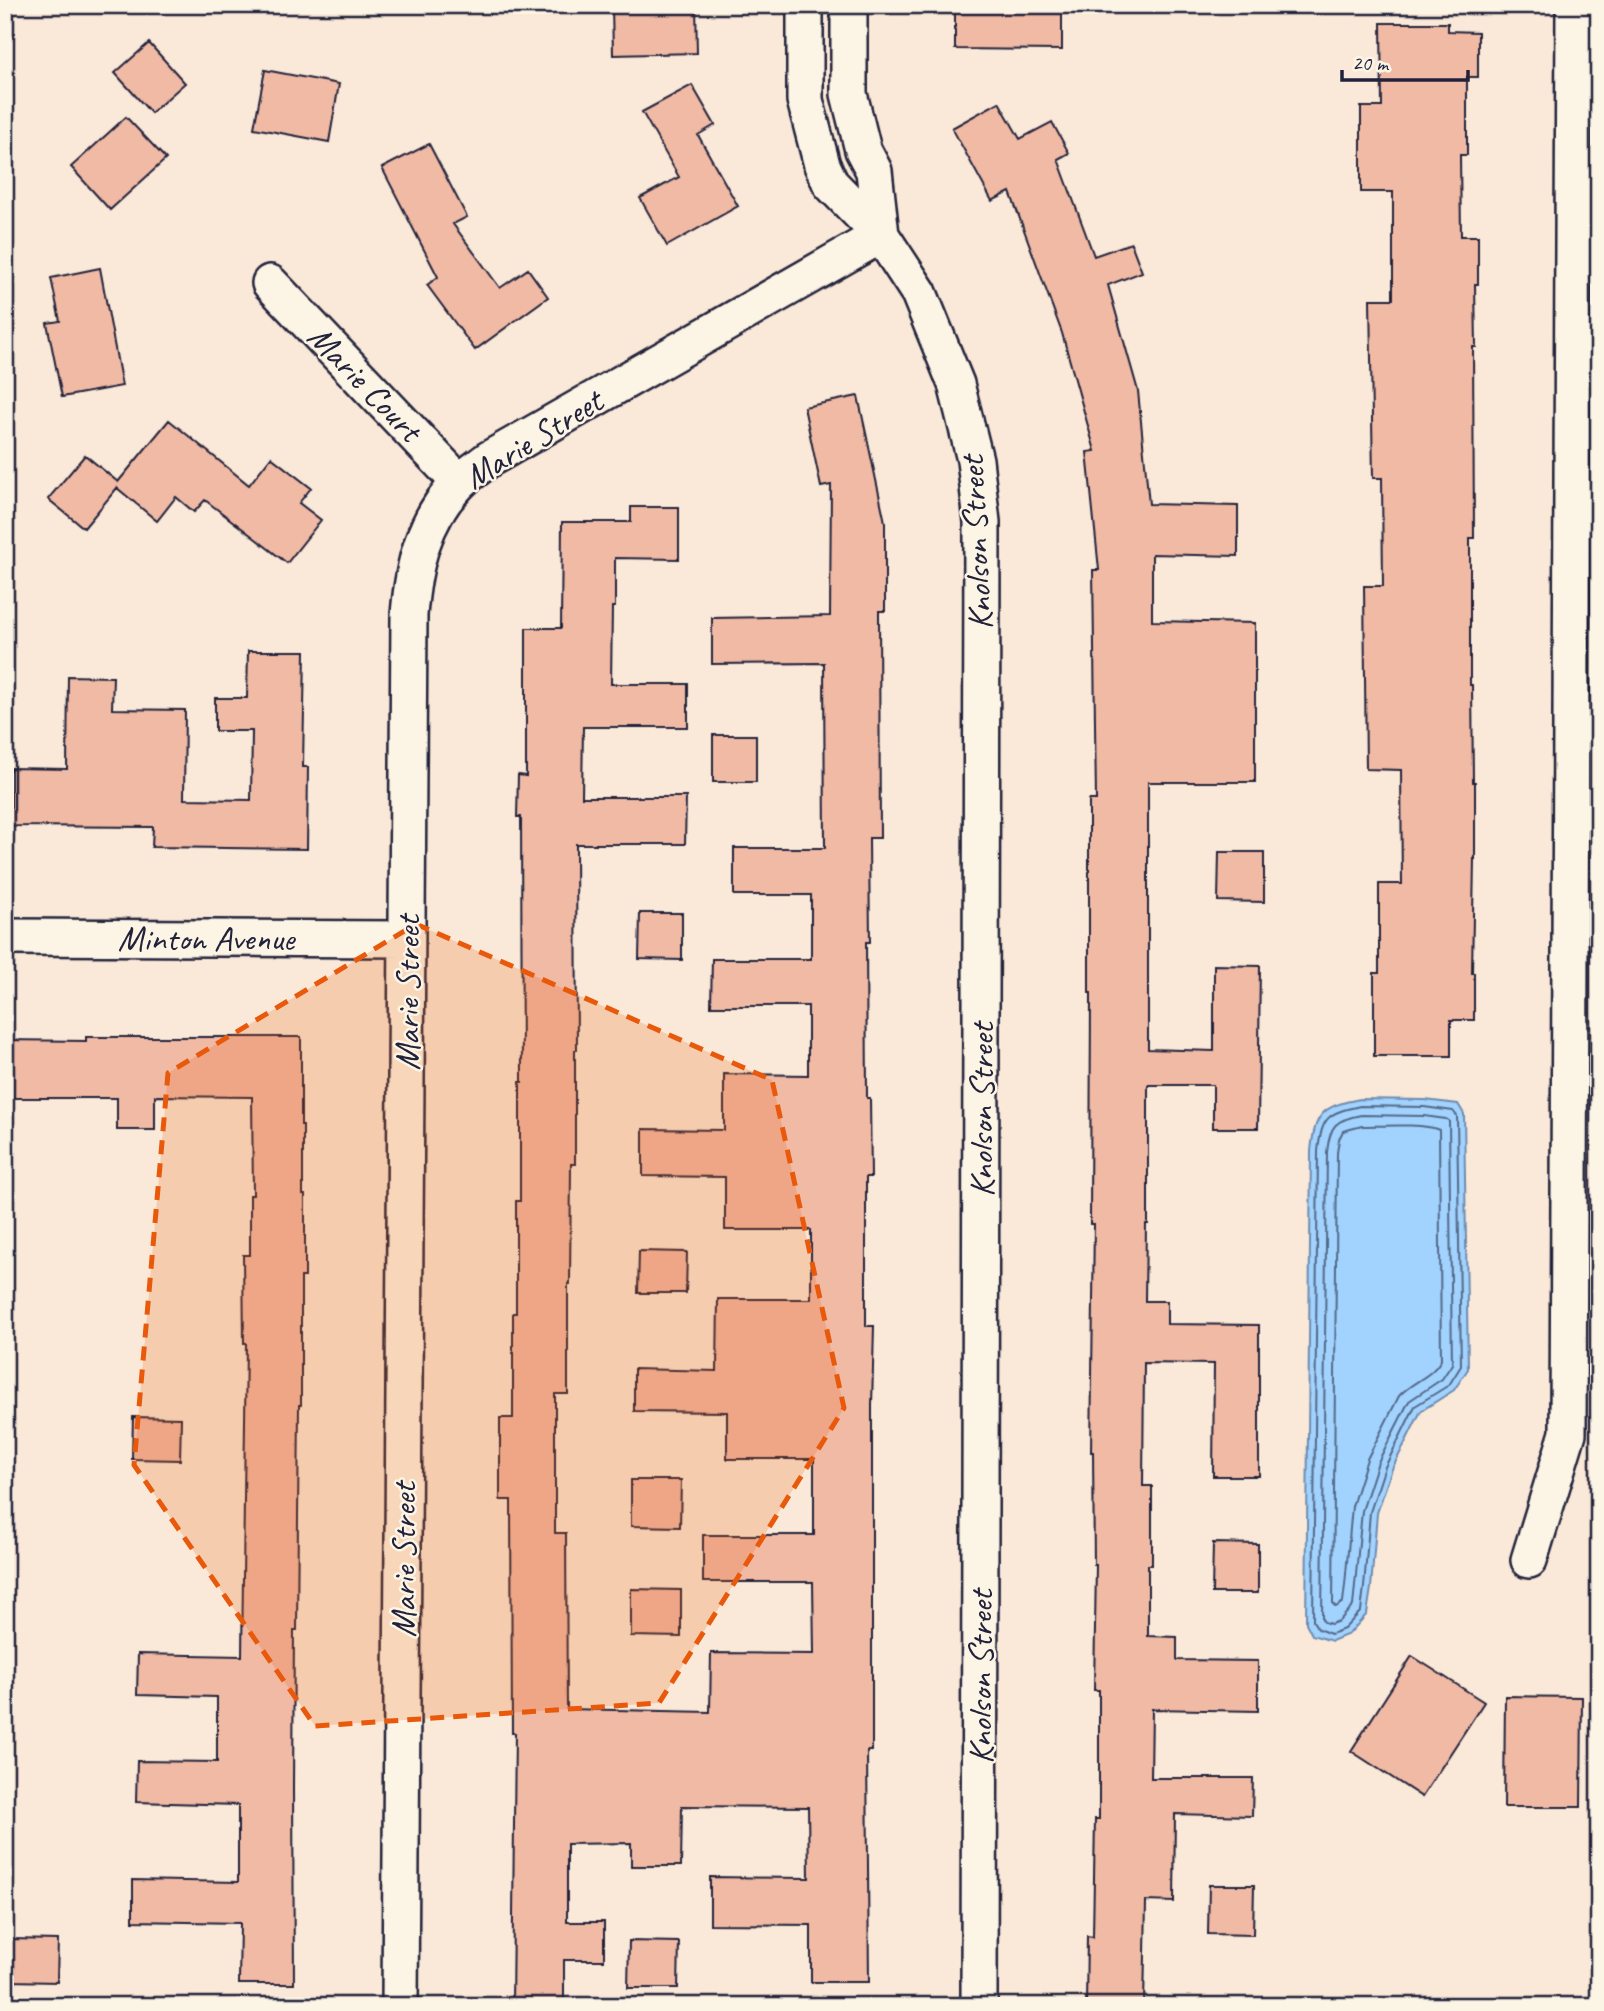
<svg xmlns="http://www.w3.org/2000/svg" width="1604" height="2011" font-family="Caveat,sans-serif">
<rect width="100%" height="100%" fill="#fae9d8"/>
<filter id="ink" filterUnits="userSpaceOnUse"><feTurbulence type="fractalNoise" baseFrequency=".0143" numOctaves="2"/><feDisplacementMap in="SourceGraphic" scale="14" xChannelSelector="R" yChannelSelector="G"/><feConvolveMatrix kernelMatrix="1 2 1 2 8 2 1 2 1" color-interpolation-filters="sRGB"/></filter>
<g filter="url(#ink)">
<!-- water -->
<path fill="#a1d3fe" stroke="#6e8cb0" stroke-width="2" d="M 1360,1099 L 1425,1100 L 1458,1104 L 1464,1114 L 1468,1369 L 1454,1390 L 1421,1411 L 1392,1469 L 1377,1513 L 1371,1588 L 1367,1614 L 1349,1634 L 1332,1641 L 1312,1635 L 1306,1623 L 1311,1151 C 1315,1112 1323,1106 1360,1099 Z"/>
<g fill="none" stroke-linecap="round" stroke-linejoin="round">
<!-- shore -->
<path stroke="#556989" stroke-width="2" d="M 1360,1106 L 1424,1107 L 1453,1111 L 1457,1116 L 1461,1366 L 1449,1385 L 1415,1406 L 1385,1467 L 1370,1512 L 1364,1587 L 1361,1611 L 1344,1629 L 1331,1634 L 1318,1629 L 1313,1621 L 1318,1151 C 1322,1117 1327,1113 1360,1106 Z
M 1361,1115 L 1424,1116 L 1446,1119 L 1449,1121 L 1452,1364 L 1442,1379 L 1409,1401 L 1378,1462 L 1362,1511 L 1353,1606 L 1339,1621 L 1331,1624 L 1324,1622 L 1322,1619 L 1327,1152 C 1330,1125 1335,1120 1361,1115 Z
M 1362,1126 C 1381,1126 1423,1123 1439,1130 L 1441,1360 C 1431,1378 1412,1381 1399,1396 L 1367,1459 L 1352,1506 L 1345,1585 L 1343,1602 L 1336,1607 L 1333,1604 L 1337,1153 L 1339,1139 L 1343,1131 Z"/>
</g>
<!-- building -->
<path fill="#f1baa5" stroke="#22223b" stroke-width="2" d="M 612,5 L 696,5 L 697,53 L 613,55 Z
M 955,5 L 1062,5 L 1062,50 L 955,49 Z
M 1381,23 L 1448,23 L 1448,31 L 1478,32 L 1478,77 L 1467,77 L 1467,155 L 1460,155 L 1461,236 L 1478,236 L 1478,284 L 1475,284 L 1476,347 L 1473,347 L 1474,538 L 1470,538 L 1470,685 L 1472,685 L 1473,782 L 1475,782 L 1475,859 L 1474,859 L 1472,973 L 1474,973 L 1474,1020 L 1451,1020 L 1451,1056 L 1374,1056 L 1374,973 L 1379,973 L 1379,884 L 1402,884 L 1401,770 L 1366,769 L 1364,586 L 1383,586 L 1382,478 L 1373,478 L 1370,299 L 1393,299 L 1393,192 L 1361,192 L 1361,107 L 1382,107 Z
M 149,43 L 185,83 L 151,113 L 115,73 Z
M 265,70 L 339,84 L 329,142 L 254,128 Z
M 692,85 L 715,125 L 698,135 L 738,206 L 667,246 L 640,198 L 679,177 L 642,112 Z
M 999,102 L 1020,139 L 1052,122 L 1069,153 L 1058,159 L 1094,256 L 1131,243 L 1142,272 L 1108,285 L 1138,391 L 1149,504 L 1238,506 L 1238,556 L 1152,554 L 1152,621 L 1255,623 L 1255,782 L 1148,782 L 1148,1049 L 1214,1051 L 1214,965 L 1260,966 L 1258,1128 L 1213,1128 L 1213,1085 L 1148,1085 L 1148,1224 L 1146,1224 L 1145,1301 L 1167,1301 L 1167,1324 L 1259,1325 L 1259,1476 L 1213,1476 L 1214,1364 L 1144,1363 L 1143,1486 L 1152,1486 L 1152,1565 L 1148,1565 L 1148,1636 L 1177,1637 L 1177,1660 L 1258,1661 L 1258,1711 L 1152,1709 L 1151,1778 L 1253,1778 L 1252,1816 L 1175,1814 L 1174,1902 L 1146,1901 L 1144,2006 L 1086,2006 L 1087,1936 L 1093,1937 L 1095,1819 L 1099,1819 L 1099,1690 L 1094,1690 L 1096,1565 L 1094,1565 L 1093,1452 L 1091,1452 L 1094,1224 L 1090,1224 L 1091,993 L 1089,993 L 1089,800 L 1096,800 L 1093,570 L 1099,570 L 1087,452 L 1095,451 L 1062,333 L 1010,192 L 992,201 L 952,128 Z
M 126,117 L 166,159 L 110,210 L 71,167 Z
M 429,144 L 467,217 L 453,224 L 500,288 L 528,269 L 548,297 L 475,350 L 427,285 L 438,277 L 382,168 Z
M 100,268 L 122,386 L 62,397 L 47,323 L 60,321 L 51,278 Z
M 858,396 L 885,522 L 885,611 L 879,611 L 880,838 L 869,838 L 870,942 L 866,942 L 867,1098 L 870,1098 L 871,1177 L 866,1177 L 866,1326 L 874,1326 L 872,1406 L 872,1751 L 867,1751 L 869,1982 L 811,1982 L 811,1925 L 710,1924 L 710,1877 L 809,1878 L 808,1807 L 682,1806 L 681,1866 L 631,1866 L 631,1843 L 567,1844 L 567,1922 L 604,1922 L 604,1960 L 564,1960 L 564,2006 L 512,2006 L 515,1733 L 512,1733 L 511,1500 L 500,1500 L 500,1418 L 513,1418 L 513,1313 L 516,1313 L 516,1201 L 520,1201 L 520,1082 L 522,1082 L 521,817 L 517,817 L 518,775 L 526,776 L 526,628 L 561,628 L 562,522 L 631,522 L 631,507 L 679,507 L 679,559 L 615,558 L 615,607 L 612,607 L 611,684 L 688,684 L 688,727 L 583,727 L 582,797 L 686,797 L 685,844 L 576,844 L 577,1050 L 575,1050 L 575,1164 L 571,1164 L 570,1284 L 568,1284 L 568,1394 L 555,1394 L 555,1533 L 566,1533 L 567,1709 L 710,1712 L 711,1653 L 814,1654 L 813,1582 L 703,1582 L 703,1535 L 814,1535 L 814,1459 L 727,1459 L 727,1412 L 634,1411 L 634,1369 L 717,1371 L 718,1299 L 811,1299 L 811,1230 L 725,1230 L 725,1177 L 643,1176 L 643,1129 L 724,1130 L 724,1074 L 808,1075 L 808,1006 L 711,1006 L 712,959 L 811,959 L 811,895 L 734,895 L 734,848 L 825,848 L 824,663 L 712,664 L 712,618 L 830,616 L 831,485 L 821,487 L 804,407 Z
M 169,420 L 249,485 L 271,457 L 311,488 L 299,503 L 321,520 L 287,563 L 205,500 L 194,512 L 176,497 L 157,521 L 117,488 L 84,528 L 48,499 L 85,455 L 118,482 Z
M 248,651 L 305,651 L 303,767 L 308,767 L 307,849 L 152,847 L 153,827 L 11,826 L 11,768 L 67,769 L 68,676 L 113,677 L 112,709 L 185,710 L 184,799 L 251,800 L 252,731 L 215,731 L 215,698 L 247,698 Z
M 713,735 L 756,735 L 756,782 L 713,782 Z
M 1219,852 L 1264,852 L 1264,902 L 1218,901 Z
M 640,913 L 682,913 L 682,960 L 639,959 Z
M 86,1037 L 301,1037 L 301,1125 L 303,1125 L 303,1195 L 305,1195 L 305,1277 L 301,1277 L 301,1405 L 299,1405 L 297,1630 L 294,1630 L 293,1787 L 294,1984 L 239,1984 L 240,1923 L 133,1921 L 133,1880 L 238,1882 L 238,1805 L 136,1802 L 137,1761 L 217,1762 L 217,1697 L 137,1695 L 138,1654 L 242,1656 L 246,1343 L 244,1343 L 243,1255 L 250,1255 L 250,1195 L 253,1195 L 252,1097 L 155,1096 L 155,1130 L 117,1130 L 117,1098 L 5,1098 L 5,1040 L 86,1041 Z
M 639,1251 L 687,1252 L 686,1293 L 638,1293 Z
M 133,1417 L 181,1418 L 180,1460 L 132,1459 Z
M 631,1480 L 681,1480 L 680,1527 L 631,1526 Z
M 1213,1543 L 1258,1544 L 1258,1593 L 1212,1593 Z
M 631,1589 L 681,1590 L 681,1637 L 631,1636 Z
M 1412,1656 L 1484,1702 L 1422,1797 L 1351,1751 Z
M 1505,1696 L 1582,1697 L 1581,1807 L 1504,1807 Z
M 1209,1885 L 1254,1885 L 1253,1935 L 1208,1934 Z
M 10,1939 L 58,1940 L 57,1982 L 10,1981 Z
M 629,1941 L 679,1942 L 678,1988 L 628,1988 Z"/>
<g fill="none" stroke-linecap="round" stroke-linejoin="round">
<defs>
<path id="street" d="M 805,5 L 805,100 L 822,165 L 831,184 L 881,235 L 919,293 L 956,384 L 975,460 L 982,522 L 979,2006
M 849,5 L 849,94 L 863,150 L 874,171 L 881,235
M 270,283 L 459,482
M 5,937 L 407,939
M 1529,1560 L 1568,1433 L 1574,5
M 400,2006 L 409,615 C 413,566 423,519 459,483 C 468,474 479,467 489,459 L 881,235"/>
</defs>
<!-- street casing -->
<use href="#street" stroke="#22223b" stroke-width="40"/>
<!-- street -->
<use href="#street" stroke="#fcf5e5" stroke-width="35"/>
</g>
</g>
<!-- marked area -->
<path fill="#e8590c" fill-opacity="0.2" stroke="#e8590c" stroke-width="5" stroke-dasharray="14 9" stroke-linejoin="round" d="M 416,924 L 772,1080 L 844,1408 L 659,1703 L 315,1726 L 134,1465 L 168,1073 Z"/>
<g text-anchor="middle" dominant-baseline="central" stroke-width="5" stroke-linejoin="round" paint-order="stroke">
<!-- street labels -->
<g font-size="35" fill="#22223b" stroke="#fcf5e5">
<text transform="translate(365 383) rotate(46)">Marie Court</text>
<text transform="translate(533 439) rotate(-32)">Marie Street</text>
<text transform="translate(976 543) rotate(-93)">Knolson Street</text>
<text x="206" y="938">Minton Avenue</text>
<text transform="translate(407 993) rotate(-90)">Marie Street</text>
<text transform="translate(981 1110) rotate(-90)">Knolson Street</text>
<text transform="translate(403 1560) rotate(-90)">Marie Street</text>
<text transform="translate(980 1677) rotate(-90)">Knolson Street</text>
</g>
</g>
<!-- margin -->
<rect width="1604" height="2011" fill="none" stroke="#fcf5e5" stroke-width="28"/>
<rect x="14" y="14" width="1576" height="1983" fill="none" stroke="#22223b" stroke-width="2.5" filter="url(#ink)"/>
<!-- scale -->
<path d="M1342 70v10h126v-10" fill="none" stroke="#22223b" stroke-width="3.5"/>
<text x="1352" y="70" font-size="21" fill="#22223b" stroke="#fcf5e5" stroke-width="5" paint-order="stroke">20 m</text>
</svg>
